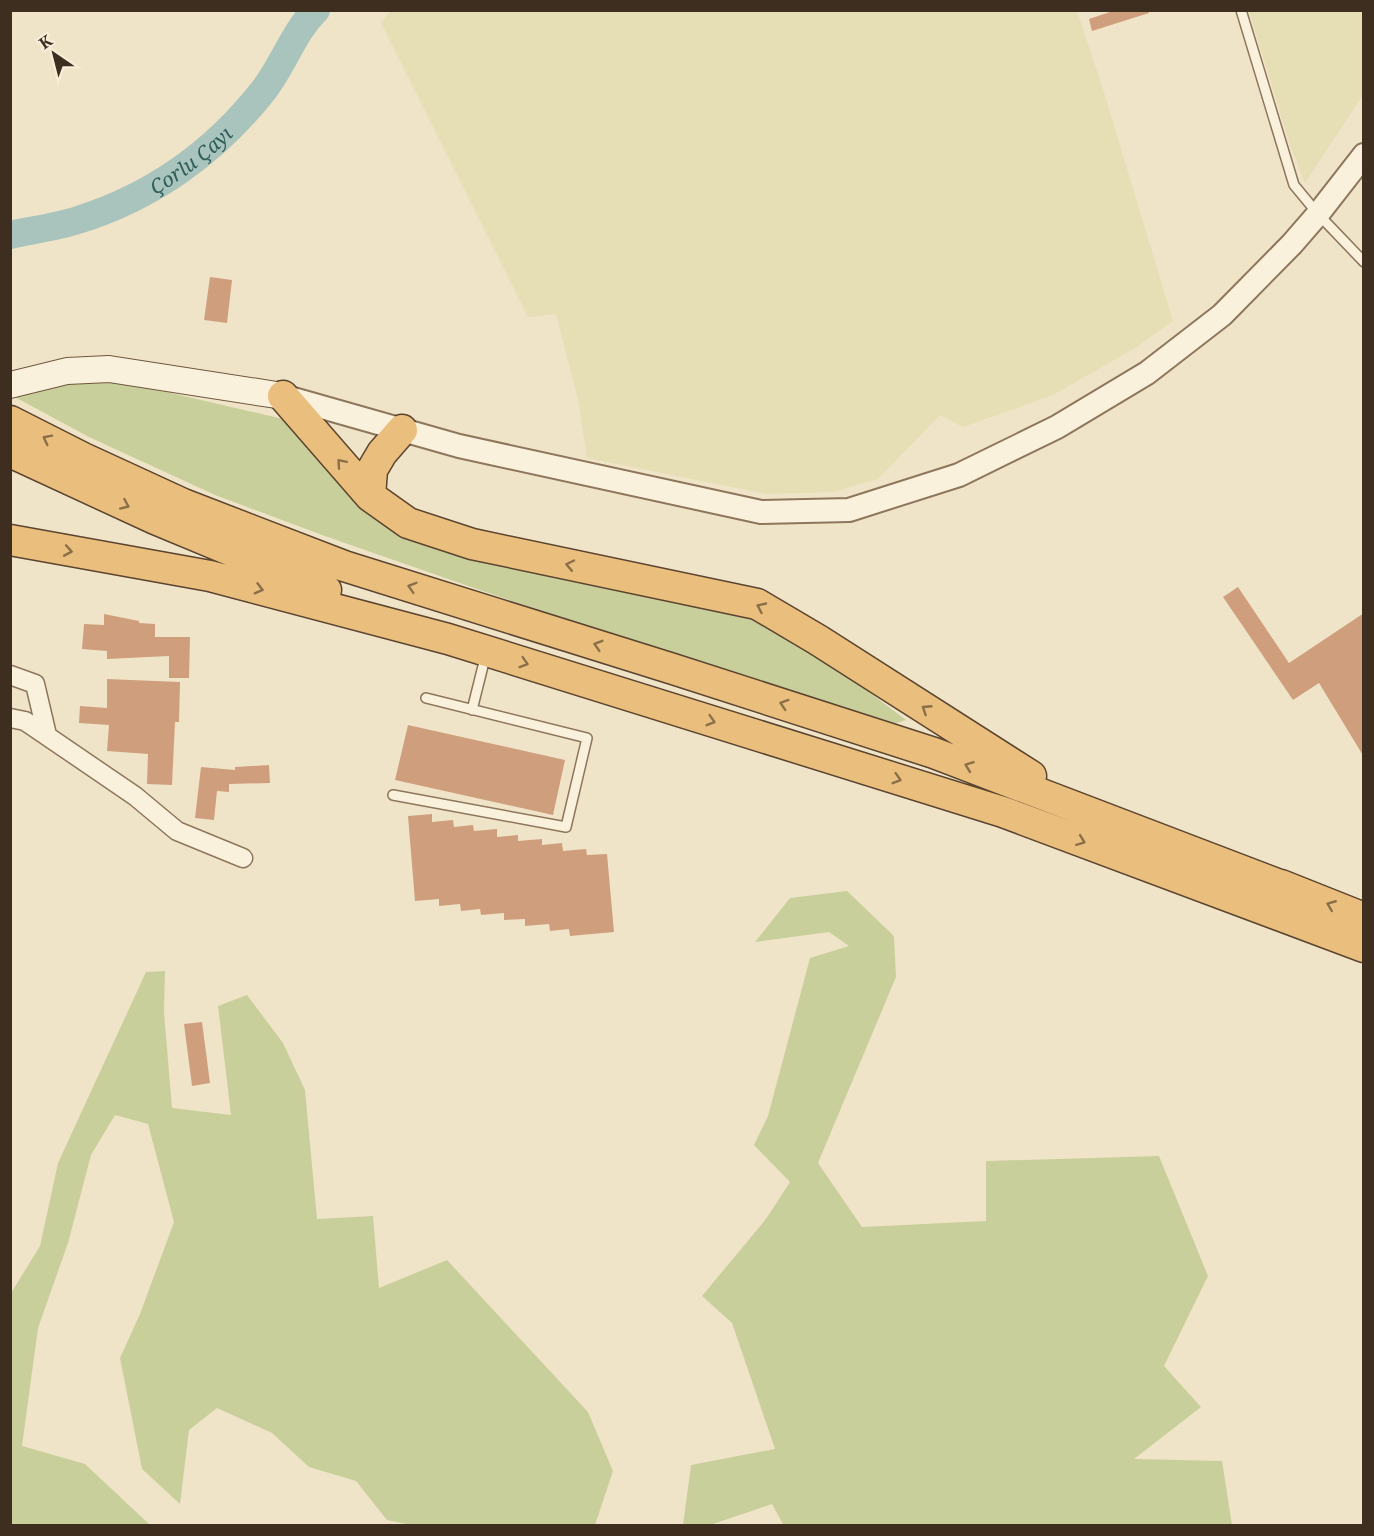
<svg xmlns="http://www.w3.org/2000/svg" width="1374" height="1536" font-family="'Noto Serif',serif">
<rect width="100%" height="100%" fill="#f0e4c8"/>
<!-- farmland -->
<path fill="#e6deb5" d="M 391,10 L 1077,11 L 1103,89 L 1173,321 L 1135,348 L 1053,395 L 963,427 L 940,415 L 878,479 L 833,492 L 766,494 L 587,458 L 578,400 L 556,314 L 528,317 L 381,23 Z
M 1249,11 L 1363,11 L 1363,95 L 1305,183 L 1290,145 Z"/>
<!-- green -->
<path fill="#c9cf9b" d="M 101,372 L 171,393 L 292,421 L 359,507 L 397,523 L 740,606 L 784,628 L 906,720 L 890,725 L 860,718 L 471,587 L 322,535 L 215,495 L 89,437 L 11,395 Z
M 847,891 L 894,936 L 896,977 L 818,1163 L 862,1227 L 986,1221 L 986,1161 L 1159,1156 L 1208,1276 L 1164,1366 L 1201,1407 L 1134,1459 L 1222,1461 L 1232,1525 L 784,1526 L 772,1504 L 710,1525 L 683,1525 L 691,1465 L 775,1449 L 732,1323 L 702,1296 L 766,1219 L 790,1182 L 754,1145 L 768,1116 L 810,958 L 849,946 L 829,932 L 755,942 L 790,898 Z
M 165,971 L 164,1012 L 172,1108 L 231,1115 L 218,1006 L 247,995 L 283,1043 L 305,1090 L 317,1219 L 373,1216 L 379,1288 L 447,1260 L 588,1412 L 613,1471 L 595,1525 L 416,1526 L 387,1520 L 356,1481 L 309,1467 L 272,1433 L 217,1408 L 189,1430 L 180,1504 L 142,1469 L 120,1358 L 140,1314 L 174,1222 L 148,1124 L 115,1115 L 91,1155 L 68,1243 L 38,1328 L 22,1446 L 85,1464 L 150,1525 L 14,1525 L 10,1521 L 11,1293 L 40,1246 L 58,1163 L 146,972 Z"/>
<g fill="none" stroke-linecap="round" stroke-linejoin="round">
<!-- river -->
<path stroke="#a9c4bc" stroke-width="28" id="s1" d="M 10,235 C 33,230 56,227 78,220 C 152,197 215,152 263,91 C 283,66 294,31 316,10"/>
</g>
<!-- building -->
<path fill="#cf9f7d" d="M 1116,10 L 1148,10 L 1149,13 L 1092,31 L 1089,19 Z
M 210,277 L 232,280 L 227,323 L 204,320 Z
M 1238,587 L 1289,663 L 1364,613 L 1364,757 L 1319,683 L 1293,700 L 1223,597 Z
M 104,614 L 139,621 L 139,623 L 155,624 L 155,637 L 190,637 L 189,678 L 169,678 L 169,656 L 107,659 L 107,651 L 82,649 L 84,624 L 104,625 Z
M 107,679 L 180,682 L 179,722 L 175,722 L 172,785 L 147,784 L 148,754 L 107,751 L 109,725 L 79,723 L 80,706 L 107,708 Z
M 408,725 L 565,760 L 553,815 L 395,780 Z
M 269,765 L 270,783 L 229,784 L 229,792 L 217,791 L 214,820 L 195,818 L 201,767 L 235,770 L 235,767 Z
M 432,814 L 432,822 L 453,820 L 454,827 L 473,825 L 474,831 L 497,829 L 497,837 L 518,835 L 518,841 L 542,839 L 542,845 L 562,843 L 563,851 L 586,849 L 587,855 L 607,854 L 614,932 L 570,936 L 569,929 L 550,931 L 549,924 L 525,926 L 525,919 L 504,920 L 504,913 L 481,915 L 480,909 L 461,911 L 460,904 L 439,906 L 439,899 L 415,901 L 408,816 Z
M 202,1022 L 210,1083 L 192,1086 L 184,1024 Z"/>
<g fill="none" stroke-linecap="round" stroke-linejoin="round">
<defs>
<path id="service" d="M 1241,10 L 1294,185 L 1318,214 L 1364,262
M 472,710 L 486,654
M 393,795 L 566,827 L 587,738 L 426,698"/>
<path id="minor" d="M 10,675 L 35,684 L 47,735
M 10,718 L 25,721 L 135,796 L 177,831 L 243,858"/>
<path id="tertiary" d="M 283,396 L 459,446 L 761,512 L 849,510 L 959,475 L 1057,427 L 1147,373 L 1222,315 L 1292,244 L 1318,214 L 1364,155"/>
<path id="secondary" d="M 10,385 L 67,371 L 109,369 L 283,396"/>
<path id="trunk" d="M 283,396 L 370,496 L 408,523 L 472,544 L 757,604 L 818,640 L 1031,776
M 10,421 L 83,458 L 183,504 L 344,566 L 673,669 L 934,753 L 1298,892
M 10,452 L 155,519 L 326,590
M 370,496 L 372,470 L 382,453 L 402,430
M 10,540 L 210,576 L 448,639 L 1003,812 L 1364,947
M 1281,885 L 1364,918"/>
</defs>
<!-- service casing -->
<use href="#service" stroke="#8d765c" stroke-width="12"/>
<!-- minor casing -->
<use href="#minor" stroke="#8d765c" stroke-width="21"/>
<!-- tertiary casing -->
<use href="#tertiary" stroke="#8d765c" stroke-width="26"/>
<!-- secondary casing -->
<use href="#secondary" stroke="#6f573f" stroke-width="28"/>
<!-- trunk casing -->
<use href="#trunk" stroke="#5b4430" stroke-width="33"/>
<!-- service -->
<use href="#service" stroke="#faf1dc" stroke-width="9"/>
<!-- minor -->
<use href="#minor" stroke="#faf1dc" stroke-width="18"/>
<!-- tertiary -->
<use href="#tertiary" stroke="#faf1dc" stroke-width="22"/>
<!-- secondary -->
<use href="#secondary" stroke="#faf1dc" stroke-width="26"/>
<!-- trunk -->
<use href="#trunk" stroke="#eabe7c" stroke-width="30"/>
</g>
<!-- one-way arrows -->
<defs><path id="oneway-chevron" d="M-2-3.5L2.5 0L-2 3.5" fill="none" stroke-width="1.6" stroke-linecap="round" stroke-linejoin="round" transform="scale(1.5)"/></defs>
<g stroke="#8b6f49">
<use href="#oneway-chevron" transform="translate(47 439) rotate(-153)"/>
<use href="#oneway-chevron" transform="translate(341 463) rotate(-131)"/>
<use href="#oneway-chevron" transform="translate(125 505) rotate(24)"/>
<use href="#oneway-chevron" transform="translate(68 551) rotate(10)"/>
<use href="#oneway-chevron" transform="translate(570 565) rotate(-168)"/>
<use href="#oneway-chevron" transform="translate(412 587) rotate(-163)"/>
<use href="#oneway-chevron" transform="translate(259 589) rotate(15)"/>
<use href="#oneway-chevron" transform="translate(761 607) rotate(-155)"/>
<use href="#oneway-chevron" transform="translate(598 645) rotate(-163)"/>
<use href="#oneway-chevron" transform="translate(524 663) rotate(17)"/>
<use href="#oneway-chevron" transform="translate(784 704) rotate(-162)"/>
<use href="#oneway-chevron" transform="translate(926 709) rotate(-147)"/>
<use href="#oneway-chevron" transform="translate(711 721) rotate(17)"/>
<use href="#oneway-chevron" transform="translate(969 766) rotate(-159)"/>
<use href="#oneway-chevron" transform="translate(897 779) rotate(17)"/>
<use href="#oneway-chevron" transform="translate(1081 841) rotate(21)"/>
<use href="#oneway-chevron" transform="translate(1331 905) rotate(-158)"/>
</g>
<g text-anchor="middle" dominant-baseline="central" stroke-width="6" stroke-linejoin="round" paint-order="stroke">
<!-- water labels -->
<g font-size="20" font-style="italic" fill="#2f5d5a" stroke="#f7eed8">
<text stroke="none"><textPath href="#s1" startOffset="198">Çorlu Çayı</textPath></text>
</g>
</g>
<!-- border -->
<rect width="1374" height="1536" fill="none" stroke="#3d2e20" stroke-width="24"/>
<!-- north arrow -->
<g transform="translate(54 54) rotate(325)" stroke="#f7eed8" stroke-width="4.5" paint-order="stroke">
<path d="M0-4.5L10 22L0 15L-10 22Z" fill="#3d2e20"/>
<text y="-9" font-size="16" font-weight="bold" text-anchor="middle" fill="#3d2e20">K</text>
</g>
</svg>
